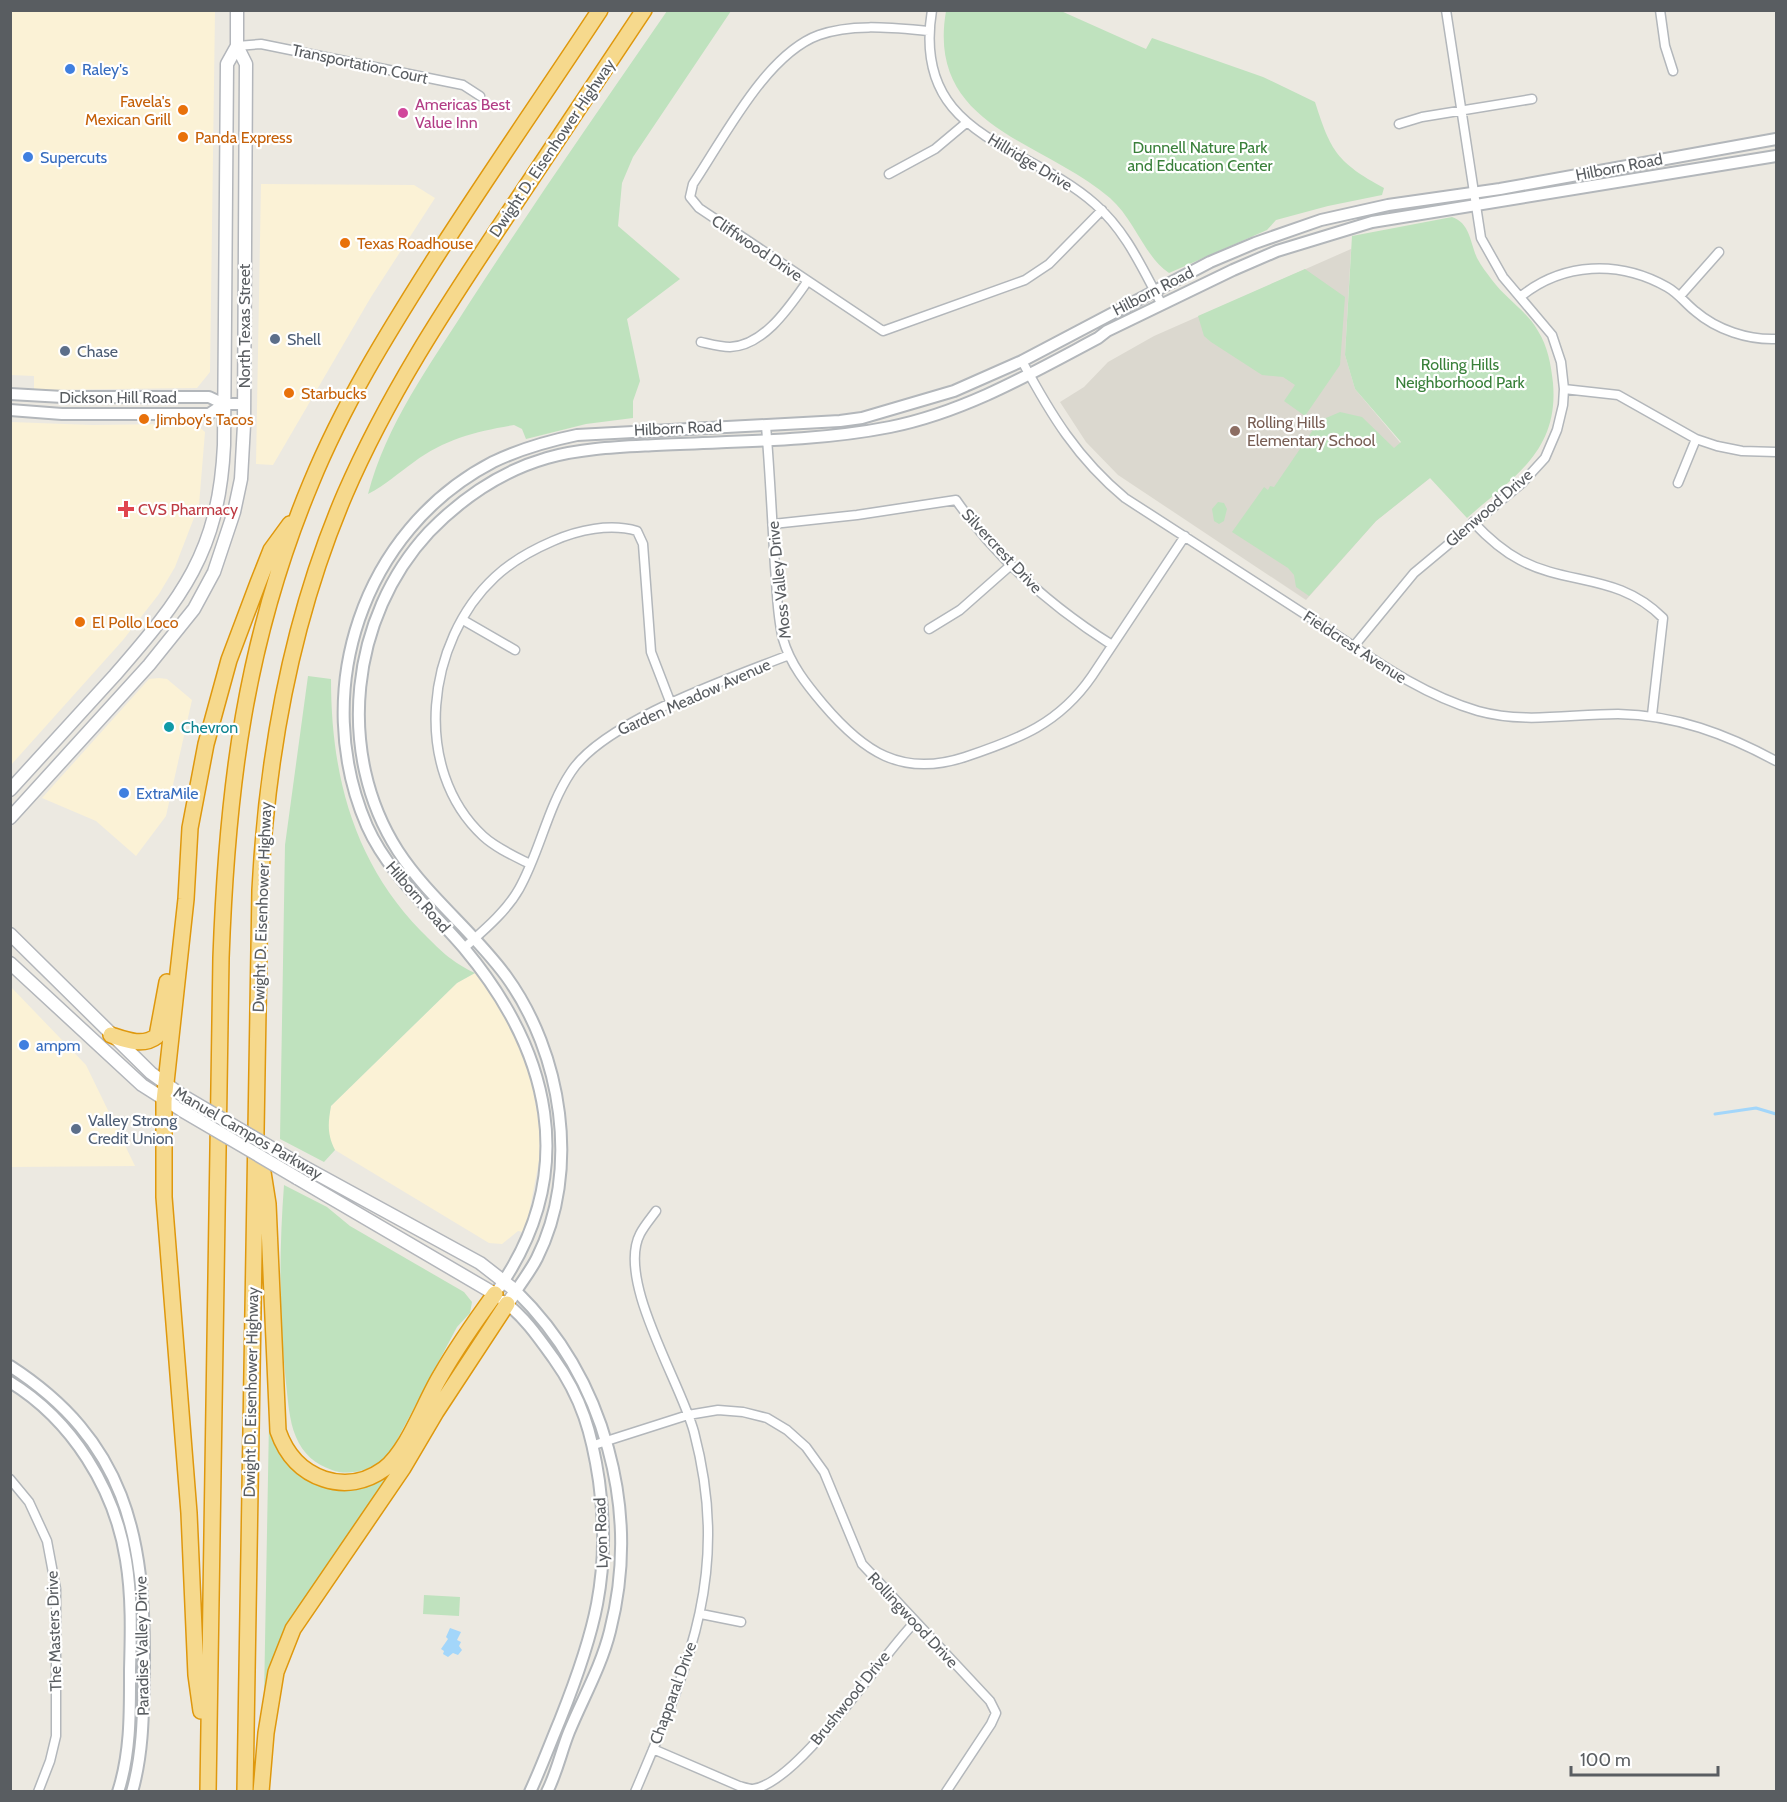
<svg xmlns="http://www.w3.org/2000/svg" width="1787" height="1802" font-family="Cabin,sans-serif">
<rect width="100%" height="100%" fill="#ece9e1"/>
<!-- commercial -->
<path fill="#fbf2d6" d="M 15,10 L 215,11 L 210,372 L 197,388 L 34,390 L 34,376 L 11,375 L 11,12 Z
M 261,184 L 414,185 L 435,198 L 371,297 L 273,465 L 256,464 Z
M 11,422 L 92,425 L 168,424 L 198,426 L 205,432 L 199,505 L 175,567 L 159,594 L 123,640 L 11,765 Z
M 159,678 L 167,679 L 192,700 L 166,816 L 136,856 L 96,821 L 42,798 L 149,679 Z
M 475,973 L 504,1012 L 518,1039 L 529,1069 L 540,1129 L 539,1161 L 527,1223 L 523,1232 L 518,1231 L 502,1244 L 489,1243 L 335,1150 L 329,1139 L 327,1127 L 331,1106 L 457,983 Z
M 10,986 L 86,1065 L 135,1166 L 11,1167 Z"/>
<!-- education -->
<path fill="#dbd8cf" d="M 1351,249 L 1345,355 L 1355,389 L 1430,478 L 1376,521 L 1306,600 L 1118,475 L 1086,442 L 1060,402 L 1084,387 L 1108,362 L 1154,336 Z"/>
<!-- green -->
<path fill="#bfe2be" d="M 667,11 L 731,11 L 633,157 L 622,183 L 618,226 L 680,279 L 627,319 L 640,381 L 633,401 L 633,418 L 586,424 L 526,439 L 522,429 L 514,425 C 478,431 444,439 414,462 C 398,473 386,485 368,494 C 386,424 430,365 468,305 C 532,206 600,108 667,11 Z
M 946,11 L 1061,11 L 1146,49 L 1152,38 L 1263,77 L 1315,102 C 1331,152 1337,162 1384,188 L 1382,195 L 1328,206 L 1276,220 L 1267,230 L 1169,273 C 1144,256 1135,220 1110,198 C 1042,140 926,127 946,11 Z
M 1452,217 C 1470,223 1470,242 1477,258 C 1481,266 1487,273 1492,280 C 1506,299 1527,311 1538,331 C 1548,347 1551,365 1553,383 C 1559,452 1512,478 1467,518 L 1430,478 L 1376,521 L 1309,596 L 1296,587 L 1294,575 L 1288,568 L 1232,532 L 1264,487 L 1268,490 L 1270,486 L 1274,487 L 1319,421 L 1340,412 L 1362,417 L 1394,448 L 1401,442 L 1355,389 L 1345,355 L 1352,236 Z
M 1305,269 L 1345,297 L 1340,365 L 1305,416 L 1284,401 L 1295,385 L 1283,377 L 1262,375 L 1211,342 L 1204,336 L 1198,316 Z
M 1218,502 L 1224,503 L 1227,509 L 1224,521 L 1219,524 L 1214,521 L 1212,509 Z
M 308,676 L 331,679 C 331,774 353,861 421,931 C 439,949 451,962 475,973 L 457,983 L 331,1106 C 328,1123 327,1134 335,1150 L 324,1162 L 280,1139 L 285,845 Z
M 284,1185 L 327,1207 L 350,1226 L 464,1292 L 472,1302 L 470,1313 L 457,1327 L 388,1457 C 373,1469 350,1477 332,1470 C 315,1464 303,1454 296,1437 C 289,1421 288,1400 286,1383 C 279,1317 279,1251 284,1185 Z
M 269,1421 L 277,1441 L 313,1481 L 394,1471 L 294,1618 L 264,1699 Z
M 424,1595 L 460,1597 L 459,1616 L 423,1614 Z"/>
<!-- water -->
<path fill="#a3d6fa" d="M 450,1628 L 461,1632 L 457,1640 L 461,1642 L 459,1646 L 462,1650 L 458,1655 L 453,1653 L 448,1657 L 443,1654 L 444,1651 L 441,1649 L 448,1639 L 446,1637 Z"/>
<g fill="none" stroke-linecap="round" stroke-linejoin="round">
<!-- stream -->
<path stroke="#a3d6fa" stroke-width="3" d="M 1715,1114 L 1756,1108 L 1776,1114"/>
<defs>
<path id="minor" d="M 932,10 C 911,138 1025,142 1095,204 C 1126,231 1142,268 1161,303
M 1660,10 L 1665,46 L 1673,71
M 929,31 C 894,28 852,23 819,35 C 766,54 724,138 693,184 L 690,197 L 699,208 L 883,331 L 1025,280 L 1049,264 L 1102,210
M 237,46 L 261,44 L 463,85 L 480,96
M 1399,124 L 1422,117 L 1532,99
M 889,174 L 935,149 L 966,123
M 1680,296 L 1719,252
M 1520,297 C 1563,262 1619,260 1667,287 C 1678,293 1685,303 1695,311 C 1717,330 1748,340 1776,339
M 701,342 C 710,344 721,347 730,347 C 764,346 790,306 807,282
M 1022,361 C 1051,415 1077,458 1125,498 C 1191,540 1257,583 1323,626 C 1373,659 1420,694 1478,711 C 1525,724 1570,714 1618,714 C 1676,715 1726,734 1776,761
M 1564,389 L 1618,395 L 1696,439 L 1717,446 L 1742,451 L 1776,452
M 766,426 C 770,473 772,520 775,567 C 777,590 777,616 783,639 C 790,664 807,685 823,704 C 863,751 901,778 965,757 C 1019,739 1059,724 1092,676 L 1185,536
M 1678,483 L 1696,439
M 1473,522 C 1487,537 1501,550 1520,560 C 1569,586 1618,573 1663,618 L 1652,715
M 773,524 L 857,515 L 956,500 C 997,559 1052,607 1112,645
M 463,620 L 515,650
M 929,629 L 960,610 L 1011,565
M 1354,646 L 1414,573 L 1522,483 L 1545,458 L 1557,430 L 1563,405 L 1564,389 L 1561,362 L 1552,335 L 1503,277 L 1481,238 L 1446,10
M 530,864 C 514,856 496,848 483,836 C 411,769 426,641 495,577 C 511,562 532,550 553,541 C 578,530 610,523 637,531 L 643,544 L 651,652 L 671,704
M 464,948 C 483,931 506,912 519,889 C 540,852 547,808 571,772 C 604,721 731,678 789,655
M 594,1445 L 688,1415 L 718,1410 L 743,1412 L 767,1418 L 787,1430 L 806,1447 L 824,1472 L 862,1564 L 990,1701 L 996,1713 L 991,1724 L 946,1792
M 10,1479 L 29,1502 L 47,1541 L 56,1589 L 56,1736 L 50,1761 L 38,1792
M 701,1614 L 741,1622
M 653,1749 L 739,1786 C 743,1787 749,1789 753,1789 C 798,1783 880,1658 914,1623
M 635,1792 C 689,1665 731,1573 694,1432 C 681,1383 616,1280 640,1234 C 644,1226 651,1218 656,1211"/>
<path id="tertiary" d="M 10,394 L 63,397 L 209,397 L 224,404 L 244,404
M 10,410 L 62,414 L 209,414 L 224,404
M 499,1288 C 580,1171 550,1051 464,948 C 430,908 389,875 367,826 C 309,692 362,530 493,462 C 520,449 548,441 577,435 L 840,421 L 862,418 L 954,391 L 1022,361 L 1210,262 L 1255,243 L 1321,220 L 1388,205 L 1500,189 L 1776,139
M 503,1301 C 524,1316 539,1338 554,1359 C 582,1398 592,1434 599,1481 C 612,1574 594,1635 560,1720 C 550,1744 541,1768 530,1792
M 10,1366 C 126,1441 145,1536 144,1665 C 143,1708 144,1750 132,1792
M 10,1382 C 72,1420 115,1489 126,1560 C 132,1596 131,1634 130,1670 C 130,1710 131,1752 118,1792
M 547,1792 C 557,1772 561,1752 569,1732 C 583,1698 601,1667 610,1631 C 641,1510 605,1378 516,1291 C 523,1280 531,1270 537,1258 C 581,1171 562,1053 506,976 C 473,931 428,897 398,851 C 335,753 350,617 429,532 C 462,498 502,471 547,458 C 583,448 620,447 656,445 C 734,441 814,442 890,427 C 965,412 1032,373 1098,338 L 1107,331 L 1233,270 L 1277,251 L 1372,222 L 1776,156"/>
<path id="secondary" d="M 10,790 C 45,752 80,713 115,675 C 182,598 219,552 224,445 L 227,64 L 237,46
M 10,818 L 149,665 L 194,609 L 214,572 L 234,512 L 241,479 L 244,425 L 246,64 L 237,46 L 237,10
M 10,934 L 151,1073 L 183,1096
M 10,963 L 142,1085 L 183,1111
M 297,1163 L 480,1263 L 516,1291 L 507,1304
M 297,1178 L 495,1294"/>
<path id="motorway" d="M 111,1035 C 126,1040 143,1047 157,1036 L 167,982
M 262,1166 L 268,1204 L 278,1431 C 286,1454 300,1471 324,1479 C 345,1486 366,1482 384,1469 C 408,1451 425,1401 441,1375 C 457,1347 476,1320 495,1294
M 201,1711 L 196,1675 L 189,1513 L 164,1197 L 164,1101 L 186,899 L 190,828 L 206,744 L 229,660 L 258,583 L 271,550 L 290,524
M 208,1792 L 221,958 C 227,789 245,641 311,483 C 343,405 387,334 432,263 C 486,178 544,95 600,10
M 245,1792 L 260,890 C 267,754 291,620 345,494 C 387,397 444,310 502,223 C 549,152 596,81 644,10
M 261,1792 L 266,1733 L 276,1672 L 293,1629 L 403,1468 L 436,1412 L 507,1304"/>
</defs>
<!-- minor casing -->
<use href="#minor" stroke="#b3b7bb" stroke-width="11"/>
<!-- tertiary casing -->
<use href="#tertiary" stroke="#b3b7bb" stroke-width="14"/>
<!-- secondary casing -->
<use href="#secondary" stroke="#b3b6bb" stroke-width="15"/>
<!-- motorway casing -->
<use href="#motorway" stroke="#df980d" stroke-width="18"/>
<!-- minor -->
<use href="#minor" stroke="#fff" stroke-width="8"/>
<!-- tertiary -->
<use href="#tertiary" stroke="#fff" stroke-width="10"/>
<!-- secondary -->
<use href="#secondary" stroke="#fff" stroke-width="12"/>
<!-- motorway -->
<use href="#motorway" stroke="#f6d98d" stroke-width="15"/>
<defs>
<path id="secondary-bridge" d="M 183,1096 L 297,1163
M 183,1111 L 297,1178"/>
</defs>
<!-- secondary-bridge casing -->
<use href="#secondary-bridge" stroke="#b3b6bb" stroke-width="15" stroke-linecap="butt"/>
<!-- secondary-bridge -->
<use href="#secondary-bridge" stroke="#fff" stroke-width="12"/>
</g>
<!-- markers -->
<g fill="#3f7fe0" stroke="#fff" stroke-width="2">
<circle cx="70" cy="69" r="6"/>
<circle cx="28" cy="157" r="6"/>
<circle cx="124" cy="793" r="6"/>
<circle cx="24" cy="1045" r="6"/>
</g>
<g fill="#e8710a" stroke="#fff" stroke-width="2">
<circle cx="183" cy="110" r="6"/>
<circle cx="183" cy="137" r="6"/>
<circle cx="345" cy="243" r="6"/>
<circle cx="289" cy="393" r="6"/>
<circle cx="144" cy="419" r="6"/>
<circle cx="80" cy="622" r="6"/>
</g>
<circle fill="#d1479c" stroke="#fff" stroke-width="2" cx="403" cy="113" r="6"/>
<g fill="#5c6f8a" stroke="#fff" stroke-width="2">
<circle cx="275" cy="339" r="6"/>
<circle cx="65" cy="351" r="6"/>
<circle cx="76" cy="1129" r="6"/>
</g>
<circle fill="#8d6e63" stroke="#fff" stroke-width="2" cx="1235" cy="431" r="6"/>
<path fill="#e0444e" stroke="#fff" stroke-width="2" d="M123 500h6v6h6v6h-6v6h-6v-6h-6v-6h6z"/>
<circle fill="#0f9aa8" stroke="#fff" stroke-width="2" cx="169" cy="727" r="6"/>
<g text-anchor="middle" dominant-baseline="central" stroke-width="4.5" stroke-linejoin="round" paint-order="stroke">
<!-- street labels -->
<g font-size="16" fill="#595d61" stroke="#fff">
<text transform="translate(360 64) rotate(12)">Transportation Court</text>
<text transform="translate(552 148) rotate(-56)">Dwight D. Eisenhower Highway</text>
<text transform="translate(1030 162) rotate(31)">Hillridge Drive</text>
<text transform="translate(1619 167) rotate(-11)">Hilborn Road</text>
<text transform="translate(757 248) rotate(34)">Cliffwood Drive</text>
<text transform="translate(1153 291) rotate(-27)">Hilborn Road</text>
<text transform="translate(244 326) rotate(-90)">North Texas Street</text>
<text x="118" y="397">Dickson Hill Road</text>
<text transform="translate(678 428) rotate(-3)">Hilborn Road</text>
<text transform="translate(1489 508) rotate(-41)">Glenwood Drive</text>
<text transform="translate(1002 551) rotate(47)">Silvercrest Drive</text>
<text transform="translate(779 580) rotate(-96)">Moss Valley Drive</text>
<text transform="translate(1355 647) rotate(33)">Fieldcrest Avenue</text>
<text transform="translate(694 697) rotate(-24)">Garden Meadow Avenue</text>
<text transform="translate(418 897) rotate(49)">Hilborn Road</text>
<text transform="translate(262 907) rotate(-88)">Dwight D. Eisenhower Highway</text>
<text transform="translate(248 1133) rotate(30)">Manuel Campos Parkway</text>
<text transform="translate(251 1392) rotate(-89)">Dwight D. Eisenhower Highway</text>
<text transform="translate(601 1533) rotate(-92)">Lyon Road</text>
<text transform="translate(913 1620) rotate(47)">Rollingwood Drive</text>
<text transform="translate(54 1631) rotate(-92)">The Masters Drive</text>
<text transform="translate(142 1646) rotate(-91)">Paradise Valley Drive</text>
<text transform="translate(673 1693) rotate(-70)">Chapparal Drive</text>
<text transform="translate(850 1698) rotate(-51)">Brushwood Drive</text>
</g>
<!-- shop labels -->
<g font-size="16" fill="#366cbe" stroke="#fff" text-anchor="start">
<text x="82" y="69">Raley's</text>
<text x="40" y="157">Supercuts</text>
<text x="136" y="793">ExtraMile</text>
<text x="36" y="1045">ampm</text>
</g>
<!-- food labels -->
<g font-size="16" fill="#c56008" stroke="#fff" text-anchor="start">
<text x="171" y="101" text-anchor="end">Favela's<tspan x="171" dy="18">Mexican Grill</tspan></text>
<text x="195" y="137">Panda Express</text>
<text x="357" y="243">Texas Roadhouse</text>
<text x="301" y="393">Starbucks</text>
<text x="156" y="419">Jimboy's Tacos</text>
<text x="92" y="622">El Pollo Loco</text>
</g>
<!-- hotel labels -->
<g font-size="16" fill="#b23c85" stroke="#fff" text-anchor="start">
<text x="415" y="104">Americas Best<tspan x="415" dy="18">Value Inn</tspan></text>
</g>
<!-- park labels -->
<g font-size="16" fill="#39803a" stroke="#fff">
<text x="1200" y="147">Dunnell Nature Park<tspan x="1200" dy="18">and Education Center</tspan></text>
<text x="1460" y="364">Rolling Hills<tspan x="1460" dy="18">Neighborhood Park</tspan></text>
</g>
<!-- service labels -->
<g font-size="16" fill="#4e5e75" stroke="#fff" text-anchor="start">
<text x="287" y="339">Shell</text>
<text x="77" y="351">Chase</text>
<text x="88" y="1120">Valley Strong<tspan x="88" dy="18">Credit Union</tspan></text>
</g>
<!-- education labels -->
<g font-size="16" fill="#785e54" stroke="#fff" text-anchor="start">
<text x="1247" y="422">Rolling Hills<tspan x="1247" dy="18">Elementary School</tspan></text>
</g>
<!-- health labels -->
<g font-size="16" fill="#be3a42" stroke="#fff" text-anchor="start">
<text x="138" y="509">CVS Pharmacy</text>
</g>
<!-- culture labels -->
<g font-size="16" fill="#0d838f" stroke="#fff" text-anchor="start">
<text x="181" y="727">Chevron</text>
</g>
</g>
<!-- border -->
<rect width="1787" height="1802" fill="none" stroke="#595d61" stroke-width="24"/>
<!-- scale -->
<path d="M1571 1766v9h147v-9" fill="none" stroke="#595d61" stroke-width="3"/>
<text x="1580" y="1766" font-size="18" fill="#595d61" stroke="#ffffff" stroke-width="4.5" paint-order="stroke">100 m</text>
</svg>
